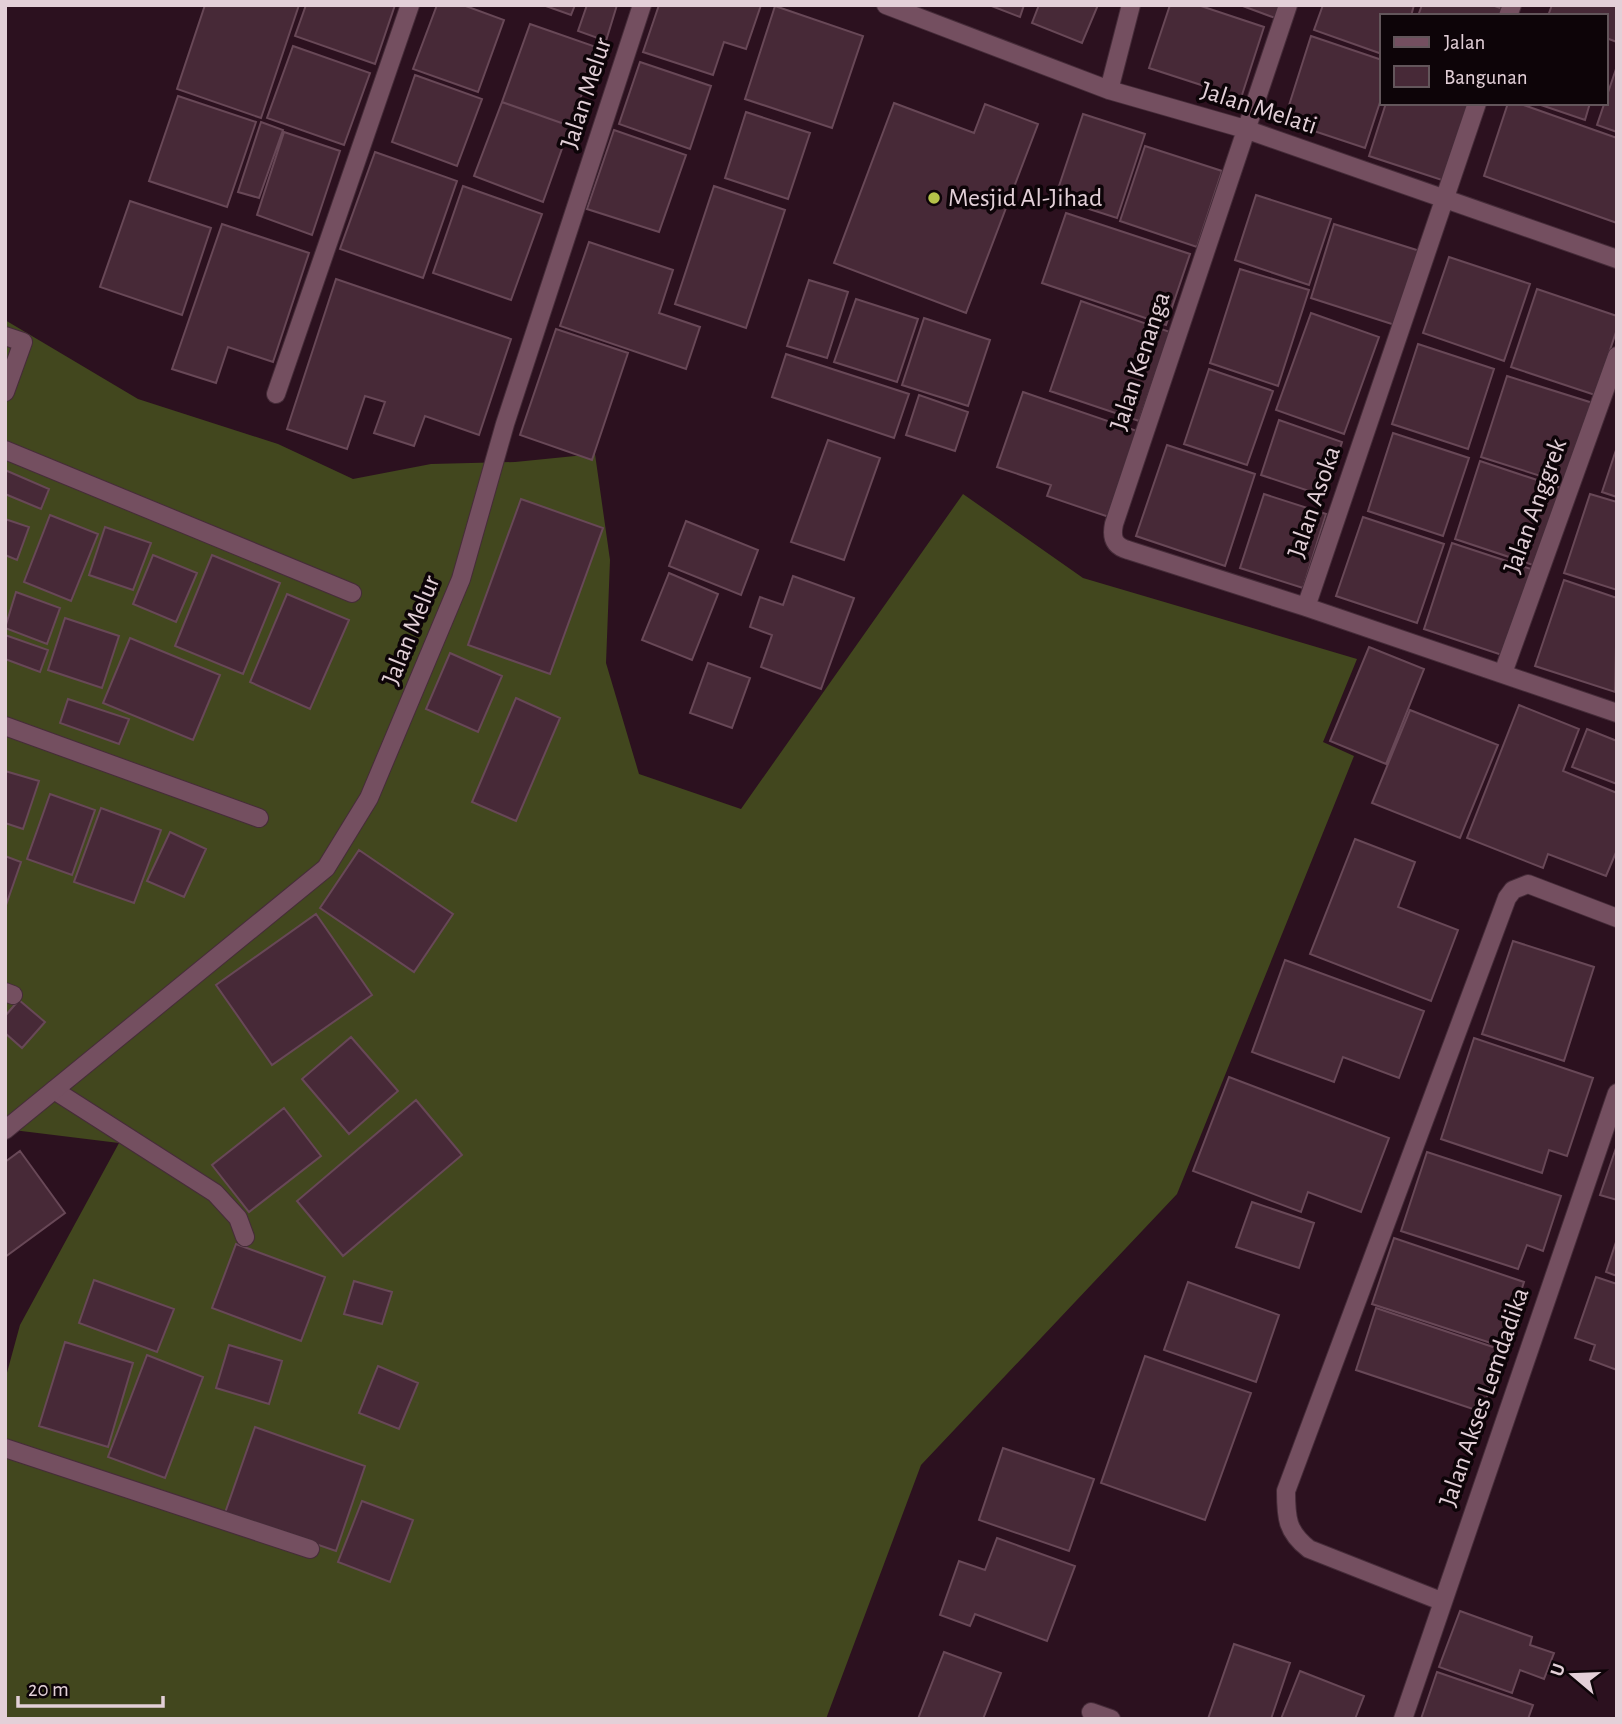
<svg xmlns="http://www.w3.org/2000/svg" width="1622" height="1724" font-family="'Alegreya Sans',sans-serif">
<rect width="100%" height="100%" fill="#2c111f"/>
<!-- forest -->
<path fill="#42471e" d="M 5,320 L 138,399 L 278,444 L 353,479 L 431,464 L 515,462 L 595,454 L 610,560 L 606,663 L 639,774 L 741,809 L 963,494 L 1083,578 L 1357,659 L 1323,742 L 1354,756 L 1177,1194 L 921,1465 L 826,1719 L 5,1719 L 5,1380 L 20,1325 L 119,1143 L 5,1129 Z"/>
<!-- building -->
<path fill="#472937" stroke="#684857" stroke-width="2" d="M 205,5 L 299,5 L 261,118 L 177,89 Z
M 306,5 L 395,5 L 375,64 L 295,36 Z
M 437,5 L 463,5 L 504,20 L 478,92 L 413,69 Z
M 543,5 L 575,5 L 571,15 Z
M 587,5 L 617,5 L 606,41 L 578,31 Z
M 659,5 L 761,5 L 746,49 L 724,42 L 713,75 L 643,52 Z
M 989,5 L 1024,5 L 1020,17 Z
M 1039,5 L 1098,5 L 1082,43 L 1032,23 Z
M 1170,5 L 1198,5 L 1264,27 L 1241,98 L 1149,68 Z
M 1240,5 L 1279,5 L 1275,18 Z
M 1323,5 L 1414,5 L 1411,16 L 1382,16 L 1382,54 L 1314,30 Z
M 1422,5 L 1492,5 L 1503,9 L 1501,16 L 1418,16 Z
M 1552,5 L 1617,5 L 1617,42 L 1606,38 L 1606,16 L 1548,16 Z
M 775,6 L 863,36 L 832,128 L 745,99 Z
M 530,24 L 599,48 L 570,126 L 502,102 Z
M 1311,36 L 1382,60 L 1382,96 L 1365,148 L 1284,121 Z
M 293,46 L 370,73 L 344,145 L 267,118 Z
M 640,62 L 711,86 L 690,149 L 619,124 Z
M 1617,66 L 1617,132 L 1597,125 Z
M 415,75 L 482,99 L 457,166 L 392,142 Z
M 178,96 L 256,122 L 227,207 L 149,181 Z
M 502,102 L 570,126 L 543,202 L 474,176 Z
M 894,103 L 974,133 L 985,104 L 1038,124 L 966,313 L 834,263 Z
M 1386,103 L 1474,103 L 1448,182 L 1369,156 Z
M 1508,103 L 1518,103 L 1617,138 L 1617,223 L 1484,176 Z
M 1535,103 L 1590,103 L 1585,120 Z
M 746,112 L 810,133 L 788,199 L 725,178 Z
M 1083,114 L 1145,134 L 1117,218 L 1055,198 Z
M 261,122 L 283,130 L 259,198 L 238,192 Z
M 614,130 L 686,155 L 659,232 L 587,209 Z
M 284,132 L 340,151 L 312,235 L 257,215 Z
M 1145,146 L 1222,171 L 1197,247 L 1120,221 Z
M 375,152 L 457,181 L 423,278 L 340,249 Z
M 463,186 L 542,214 L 511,300 L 433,273 Z
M 714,186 L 785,210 L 746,328 L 675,304 Z
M 1256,195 L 1331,219 L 1309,285 L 1235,260 Z
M 130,201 L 211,228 L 182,315 L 100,287 Z
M 1066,213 L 1190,254 L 1166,325 L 1042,283 Z
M 222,224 L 309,253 L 273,362 L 228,347 L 216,383 L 172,369 Z
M 1334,224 L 1423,252 L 1398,326 L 1311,298 Z
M 589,242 L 673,270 L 659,313 L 700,327 L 686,369 L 560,326 Z
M 1449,257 L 1530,284 L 1504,361 L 1423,333 Z
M 1240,269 L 1309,290 L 1278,386 L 1210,363 Z
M 336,279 L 511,339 L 479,435 L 425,416 L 414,446 L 374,433 L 385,402 L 365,396 L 347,449 L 287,429 Z
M 809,280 L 848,292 L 827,358 L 787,346 Z
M 1537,289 L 1617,316 L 1617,329 L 1595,395 L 1511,367 Z
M 856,299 L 918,319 L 897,382 L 834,362 Z
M 1081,301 L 1170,332 L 1139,421 L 1050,391 Z
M 1311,313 L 1379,337 L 1344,434 L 1276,410 Z
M 924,318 L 990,340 L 968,406 L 902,385 Z
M 556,329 L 628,353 L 592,460 L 520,435 Z
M 1418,344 L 1494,369 L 1468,449 L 1392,424 Z
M 786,354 L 909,394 L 894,438 L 772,397 Z
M 1209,369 L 1273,391 L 1247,465 L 1184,444 Z
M 1507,376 L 1596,404 L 1569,485 L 1481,457 Z
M 1023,392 L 1140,432 L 1109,517 L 1047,496 L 1051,485 L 997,467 Z
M 919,395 L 968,412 L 955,451 L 906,435 Z
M 1279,420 L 1342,442 L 1324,496 L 1261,475 Z
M 1393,433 L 1469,458 L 1443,536 L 1368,511 Z
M 828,440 L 880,458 L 844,560 L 791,542 Z
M 1167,445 L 1255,474 L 1225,566 L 1136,536 Z
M 1617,447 L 1617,497 L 1602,492 Z
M 1480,461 L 1564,489 L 1539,567 L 1455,539 Z
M 5,470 L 49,489 L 41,509 L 5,494 Z
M 1264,494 L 1326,514 L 1303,588 L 1240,568 Z
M 1590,494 L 1617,502 L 1617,590 L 1564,573 Z
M 521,499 L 603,528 L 550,674 L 468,645 Z
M 50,515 L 98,534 L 71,601 L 24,582 Z
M 1363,517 L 1444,544 L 1417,623 L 1336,596 Z
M 5,519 L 29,527 L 17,560 L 5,555 Z
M 686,521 L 758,550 L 741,595 L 669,566 Z
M 105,527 L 151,543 L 133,590 L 89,575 Z
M 1452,543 L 1537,571 L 1508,657 L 1424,629 Z
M 153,555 L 197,573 L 176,622 L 133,604 Z
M 212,555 L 280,583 L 243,674 L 175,646 Z
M 669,573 L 718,594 L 692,660 L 642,640 Z
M 793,576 L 854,598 L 821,689 L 761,667 L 772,635 L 750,627 L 760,597 L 783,605 Z
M 1564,580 L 1617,598 L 1615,692 L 1535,666 Z
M 16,592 L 60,608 L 47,644 L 5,628 Z
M 287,594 L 349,620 L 310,709 L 250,682 Z
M 65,618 L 119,636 L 102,688 L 48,670 Z
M 5,635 L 48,650 L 40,672 L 5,659 Z
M 130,638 L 220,675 L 193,740 L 103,703 Z
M 1369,647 L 1424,669 L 1386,764 L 1330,741 Z
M 450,653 L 502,676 L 478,732 L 426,709 Z
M 708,663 L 750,678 L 732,728 L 690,713 Z
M 516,698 L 560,718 L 516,821 L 472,802 Z
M 68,699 L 129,719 L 119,744 L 60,723 Z
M 1519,705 L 1579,729 L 1563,771 L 1617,793 L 1617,850 L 1606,876 L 1548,854 L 1543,868 L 1467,838 Z
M 1410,710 L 1498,745 L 1460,838 L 1372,803 Z
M 1587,729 L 1617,741 L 1617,784 L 1572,767 Z
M 5,771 L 39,781 L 23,829 L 5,823 Z
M 50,794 L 95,810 L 72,875 L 27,859 Z
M 101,808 L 161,830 L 134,903 L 74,882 Z
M 170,832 L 206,849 L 184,897 L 147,881 Z
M 1355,839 L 1415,862 L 1398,907 L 1458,930 L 1431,1001 L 1310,954 Z
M 359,850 L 453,914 L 414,972 L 320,908 Z
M 5,856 L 21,862 L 5,908 Z
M 316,914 L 372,995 L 272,1065 L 216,985 Z
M 1513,941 L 1594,967 L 1564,1061 L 1482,1034 Z
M 1285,960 L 1424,1011 L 1399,1078 L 1343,1057 L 1334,1082 L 1252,1052 Z
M 19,1000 L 45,1022 L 22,1048 L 5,1033 L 5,1016 Z
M 351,1037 L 398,1091 L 349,1134 L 302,1079 Z
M 1474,1038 L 1593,1078 L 1567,1156 L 1549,1150 L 1542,1173 L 1441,1139 Z
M 1229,1077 L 1389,1138 L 1361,1212 L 1308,1192 L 1301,1212 L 1193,1171 Z
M 416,1100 L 462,1155 L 343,1256 L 297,1201 Z
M 284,1108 L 321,1156 L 249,1212 L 212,1165 Z
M 1617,1145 L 1617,1200 L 1600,1195 Z
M 20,1151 L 65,1213 L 5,1257 L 5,1162 Z
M 1427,1152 L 1561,1196 L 1543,1251 L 1527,1245 L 1518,1269 L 1401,1231 Z
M 1252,1202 L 1314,1223 L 1299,1268 L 1236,1247 Z
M 1394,1238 L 1524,1282 L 1503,1347 L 1372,1304 Z
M 1617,1239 L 1617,1276 L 1606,1272 Z
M 236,1244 L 325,1277 L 301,1341 L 212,1308 Z
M 1596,1277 L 1617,1284 L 1617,1370 L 1590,1360 L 1595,1345 L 1575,1338 Z
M 94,1280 L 174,1309 L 157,1352 L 79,1323 Z
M 354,1281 L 392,1292 L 382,1324 L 344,1314 Z
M 1188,1282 L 1279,1315 L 1256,1382 L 1164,1350 Z
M 1376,1308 L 1502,1350 L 1482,1412 L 1356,1370 Z
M 65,1342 L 133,1363 L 108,1447 L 39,1426 Z
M 229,1345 L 282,1361 L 269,1404 L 216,1388 Z
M 147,1355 L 203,1377 L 165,1478 L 108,1457 Z
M 1145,1356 L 1251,1393 L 1205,1520 L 1101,1483 Z
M 378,1366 L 418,1383 L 399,1429 L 359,1413 Z
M 255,1427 L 365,1466 L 336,1551 L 225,1513 Z
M 1003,1448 L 1094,1479 L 1069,1551 L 979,1520 Z
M 362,1501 L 413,1520 L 390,1582 L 338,1562 Z
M 997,1538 L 1075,1566 L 1047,1641 L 975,1614 L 970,1626 L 940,1615 L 959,1561 L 985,1570 Z
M 1460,1611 L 1532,1637 L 1530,1645 L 1554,1653 L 1544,1679 L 1520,1670 L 1512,1693 L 1439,1667 Z
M 1234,1644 L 1290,1663 L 1271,1719 L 1208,1719 Z
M 944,1652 L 1001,1673 L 983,1719 L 918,1719 Z
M 1300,1671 L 1364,1696 L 1355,1719 L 1281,1719 Z
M 1437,1672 L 1533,1705 L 1528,1719 L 1421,1719 Z"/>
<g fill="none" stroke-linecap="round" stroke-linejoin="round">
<defs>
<path id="service" d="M 54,1090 L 215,1193 L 238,1218 L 245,1237
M 5,1448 L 310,1549"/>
<path id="minor" d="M 886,5 L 1109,90 L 1245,129 L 1617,259
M 1288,5 L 1114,524 C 1111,538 1114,546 1128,550 L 1306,607 L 1617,713
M 1508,16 L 1512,5
M 1109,90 L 1131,5
M 5,336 L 23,342 L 5,392
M 276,394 L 410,5
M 5,450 L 352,593
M 1306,607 L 1477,103
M 1503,673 L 1617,356
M 5,726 L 259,818
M 5,992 L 13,995
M 5,1130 L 326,868 L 369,798 L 461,579 L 505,424 L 642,5
M 1441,1601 L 1309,1549 C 1287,1532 1286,1518 1286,1491 L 1507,898 L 1513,890 L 1528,884 L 1617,918
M 1091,1712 L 1111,1719
M 1403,1719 L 1617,1093"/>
</defs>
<!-- service casing -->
<use href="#service" stroke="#462c39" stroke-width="20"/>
<!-- minor casing -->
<use href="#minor" stroke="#462c39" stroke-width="20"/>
<!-- service -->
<use href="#service" stroke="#744f60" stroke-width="18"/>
<!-- minor -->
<use href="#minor" stroke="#744f60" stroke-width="18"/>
</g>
<!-- markers -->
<circle fill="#b5c249" stroke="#0d0408" stroke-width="2.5" cx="934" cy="198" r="7"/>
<g text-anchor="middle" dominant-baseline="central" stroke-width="7" stroke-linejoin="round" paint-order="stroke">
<!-- street labels -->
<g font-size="26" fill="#e3d0d8" stroke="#0d0408">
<text transform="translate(586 93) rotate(-72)">Jalan Melur</text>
<text transform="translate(1259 108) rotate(18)">Jalan Melati</text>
<text transform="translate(1140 361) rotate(-72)">Jalan Kenanga</text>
<text transform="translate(1314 502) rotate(-71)">Jalan Asoka</text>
<text transform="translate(1535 506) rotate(-70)">Jalan Anggrek</text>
<text transform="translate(411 630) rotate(-68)">Jalan Melur</text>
<text transform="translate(1484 1397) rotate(-71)">Jalan Akses Lemdadika</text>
</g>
<!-- poi labels -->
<g font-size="26" fill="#e3d0d8" stroke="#0d0408" text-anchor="start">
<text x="948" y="198">Mesjid Al-Jihad</text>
</g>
</g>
<!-- border -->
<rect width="1622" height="1724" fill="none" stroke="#e3d0d8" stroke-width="14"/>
<!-- legend -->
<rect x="1380" y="14" width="228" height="91" fill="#0d0408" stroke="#63565b" stroke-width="2"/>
<rect x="1394" y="37" width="35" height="10" fill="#744f60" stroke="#63565b" stroke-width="2"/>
<text x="1444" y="49" font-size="21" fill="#e3d0d8">Jalan</text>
<rect x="1394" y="66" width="35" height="21" fill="#472937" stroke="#63565b" stroke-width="2"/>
<text x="1444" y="84" font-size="21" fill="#e3d0d8">Bangunan</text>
<!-- north arrow -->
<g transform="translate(1573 1675) rotate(289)" stroke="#0d0408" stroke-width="5" paint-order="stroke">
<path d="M0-5L12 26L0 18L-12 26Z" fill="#e3d0d8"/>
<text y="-10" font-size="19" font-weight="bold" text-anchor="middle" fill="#e3d0d8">U</text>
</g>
<!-- scale -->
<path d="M18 1696v10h145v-10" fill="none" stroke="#e3d0d8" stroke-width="3.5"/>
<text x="28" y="1696" font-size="21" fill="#e3d0d8" stroke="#0d0408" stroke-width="5" paint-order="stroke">20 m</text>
</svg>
